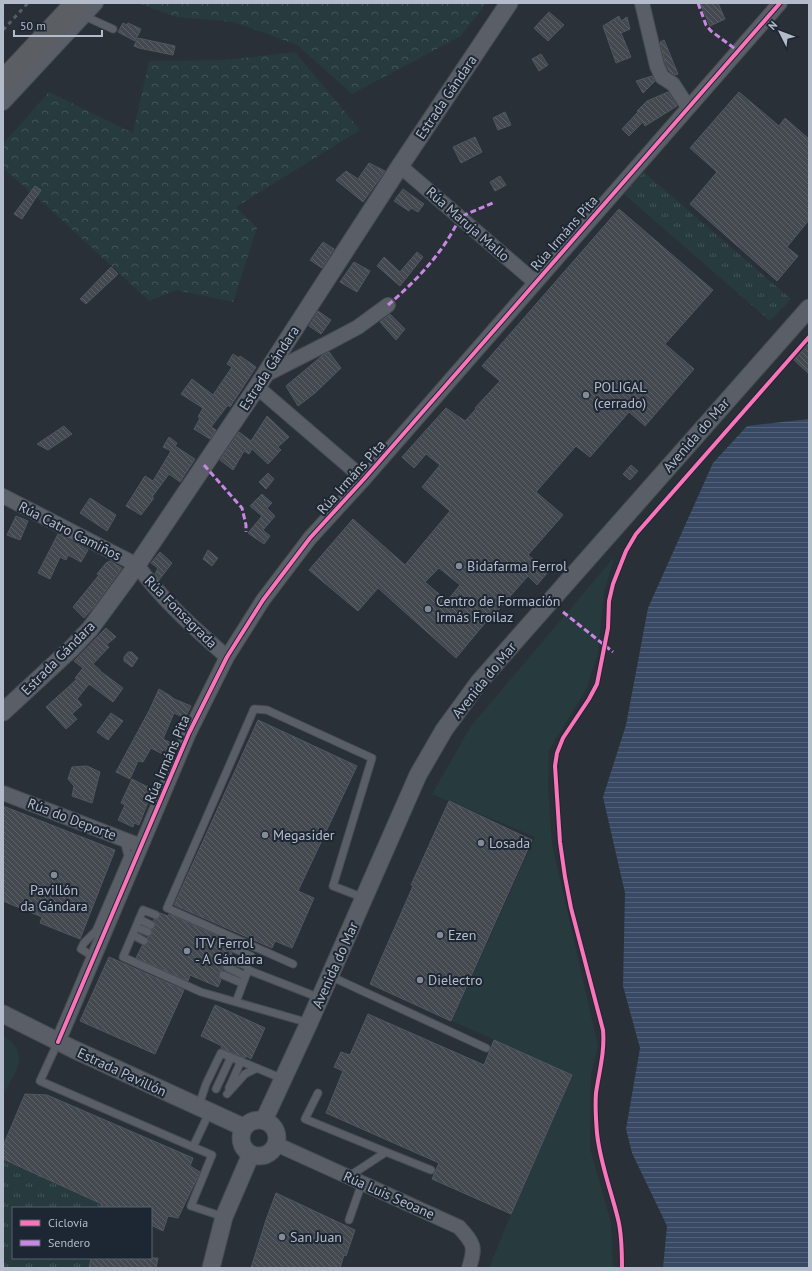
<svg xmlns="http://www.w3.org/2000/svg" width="812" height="1271" font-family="'PT Sans',sans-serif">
<defs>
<pattern id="grass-tufts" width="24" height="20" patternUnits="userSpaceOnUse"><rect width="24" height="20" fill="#273a3e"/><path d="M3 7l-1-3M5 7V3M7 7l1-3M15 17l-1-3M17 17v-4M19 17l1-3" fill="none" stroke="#445559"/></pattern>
<pattern id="forest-crowns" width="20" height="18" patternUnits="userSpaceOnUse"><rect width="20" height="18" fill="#273a3e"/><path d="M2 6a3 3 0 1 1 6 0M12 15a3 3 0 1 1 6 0" fill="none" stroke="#445559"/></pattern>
<pattern id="water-rules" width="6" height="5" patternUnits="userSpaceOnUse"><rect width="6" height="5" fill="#384963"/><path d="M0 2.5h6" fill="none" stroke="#526178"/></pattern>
<pattern id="building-back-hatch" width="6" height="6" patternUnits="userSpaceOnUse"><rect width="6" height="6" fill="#444950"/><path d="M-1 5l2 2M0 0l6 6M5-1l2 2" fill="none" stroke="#5d6168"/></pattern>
</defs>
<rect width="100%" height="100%" fill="#2a3038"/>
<!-- grass -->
<path fill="url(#grass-tufts)" d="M 644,172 L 791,299 L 770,321 L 624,194 Z
M 3,1159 L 102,1204 L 101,1208 L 13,1208 L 13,1258 L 91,1258 L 89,1268 L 3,1268 Z"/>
<!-- forest -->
<path fill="url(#forest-crowns)" d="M 137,3 L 486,3 L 461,36 L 352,94 L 297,45 L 234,22 L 177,17 Z
M 295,52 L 360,130 L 236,207 L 257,228 L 233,302 L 176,290 L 149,301 L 50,209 L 3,168 L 3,144 L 49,92 L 133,133 L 149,61 L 225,60 Z"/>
<!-- park -->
<path fill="#273a3e" d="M 615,556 L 604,592 L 598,654 L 586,690 L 549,750 L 548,787 L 552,844 L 598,1046 L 591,1076 L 590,1148 L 611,1222 L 613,1268 L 489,1268 L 511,1214 L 572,1075 L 452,1021 L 535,837 L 432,794 L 471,726 Z
M 3,1036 C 32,1054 15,1072 3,1095 Z"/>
<!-- water -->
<path fill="url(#water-rules)" d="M 809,419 L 809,1268 L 663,1268 L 667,1226 L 632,1153 L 626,1129 L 640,1048 L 623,986 L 625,893 L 603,797 L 626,725 L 648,608 L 713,463 L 747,426 Z"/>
<!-- building -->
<path fill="url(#building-back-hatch)" stroke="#52575f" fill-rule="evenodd" d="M 700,3 L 718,3 L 725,19 L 710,26 Z
M 549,12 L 564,25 L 548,41 L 534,28 Z
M 619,16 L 621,21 L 627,17 L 630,29 L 621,33 L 631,57 L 616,63 L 603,26 Z
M 123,23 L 127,25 L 128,23 L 141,29 L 135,41 L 118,32 Z
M 138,38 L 175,46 L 173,55 L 139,48 L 134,46 Z
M 664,40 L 678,74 L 675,75 L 669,71 L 665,63 L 660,42 Z
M 541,54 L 548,65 L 539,71 L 532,59 Z
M 652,76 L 655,81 L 643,93 L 636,81 Z
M 668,92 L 677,106 L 645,126 L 643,122 L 629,136 L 622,129 L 638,112 L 637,111 L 647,101 Z
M 739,92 L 779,126 L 785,118 L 809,139 L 809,220 L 787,247 L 798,256 L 777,281 L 690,204 L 717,172 L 690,148 Z
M 505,112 L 511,125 L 498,130 L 493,118 Z
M 475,137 L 482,152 L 461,163 L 453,147 Z
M 369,163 L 385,171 L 363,202 L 336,180 L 346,171 L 358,179 Z
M 500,176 L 506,185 L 495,191 L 490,182 Z
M 35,186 L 41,190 L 22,219 L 14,214 Z
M 403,189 L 424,204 L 418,212 L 411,208 L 409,211 L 394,201 Z
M 619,209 L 713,290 L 665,344 L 694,369 L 645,426 L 629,412 L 590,457 L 576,446 L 536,492 L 563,515 L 528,555 L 548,572 L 537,585 L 528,576 L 491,618 L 490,617 L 456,658 L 378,588 L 358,611 L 309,570 L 353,519 L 405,565 L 450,511 L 422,487 L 440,465 L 426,454 L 414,468 L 402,457 L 446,408 L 465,421 L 476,409 L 475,408 L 500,381 L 482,366 ZM 439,568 L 460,585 L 447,601 L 425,582 Z
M 323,242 L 334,249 L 322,268 L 310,260 Z
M 417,252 L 423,257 L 400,286 L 377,266 L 384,257 L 400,272 Z
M 354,262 L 370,271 L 357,292 L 340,282 Z
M 111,267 L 118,274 L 86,304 L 80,299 Z
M 318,311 L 331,320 L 321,334 L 309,326 Z
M 390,314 L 405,329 L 396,340 L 380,322 Z
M 809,343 L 809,374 L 794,360 Z
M 329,352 L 341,368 L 315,393 L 298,406 L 286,386 L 323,355 Z
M 233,354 L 239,358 L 240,356 L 256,367 L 230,407 L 228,405 L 211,427 L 216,430 L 210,439 L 194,429 L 200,418 L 198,417 L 203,408 L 181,394 L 192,379 L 213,395 L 232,367 L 227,364 Z
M 267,416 L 289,437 L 278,447 L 281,450 L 268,464 L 252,449 L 249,454 L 244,451 L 233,470 L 220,460 L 239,432 L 251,441 Z
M 64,426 L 72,434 L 48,450 L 37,444 Z
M 169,437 L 177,443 L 175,446 L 195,459 L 180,482 L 169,474 L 152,497 L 154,498 L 141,515 L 126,506 L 145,476 L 153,481 L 171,451 L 163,447 Z
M 631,465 L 638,471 L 630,480 L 623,474 Z
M 268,473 L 274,479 L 266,489 L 259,482 Z
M 262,494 L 272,503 L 267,508 L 275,516 L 263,530 L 270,536 L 264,544 L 248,533 L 262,516 L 250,506 Z
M 90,498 L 116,515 L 107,531 L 80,513 Z
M 16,516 L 28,521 L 20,540 L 7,535 Z
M 58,534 L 88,550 L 81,562 L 68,555 L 66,560 L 60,557 L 50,579 L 38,573 Z
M 208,550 L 218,558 L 212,566 L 203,559 Z
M 160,552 L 172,563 L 159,580 L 155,574 L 158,568 L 151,563 Z
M 110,561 L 122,568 L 93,608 L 84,618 L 73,607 L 99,575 L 97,574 L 106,563 Z
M 106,628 L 116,637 L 106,645 L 109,647 L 93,664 L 100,670 L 100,671 L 123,688 L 113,702 L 89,684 L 77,699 L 82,705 L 72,714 L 77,719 L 66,729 L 46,707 L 77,679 L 75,678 L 83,668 L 74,661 Z
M 128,652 L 132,652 L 138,658 L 132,667 L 124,661 L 124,657 Z
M 159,689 L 172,697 L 172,698 L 191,706 L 185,718 L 174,713 L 163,739 L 173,744 L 168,757 L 151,748 L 143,762 L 138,761 L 130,779 L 116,772 L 150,709 Z
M 111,713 L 123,721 L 108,740 L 97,732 Z
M 258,720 L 357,766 L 298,891 L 314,898 L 292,948 L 275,941 L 272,948 L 174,905 Z
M 87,766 L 100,772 L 92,803 L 72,796 L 74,786 L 68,779 L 72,767 Z
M 132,779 L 152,789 L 144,801 L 148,802 L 139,825 L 134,823 L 133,827 L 118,820 L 125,805 L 121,803 Z
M 449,801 L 532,840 L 451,1021 L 370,984 L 413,886 L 411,885 Z
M 3,806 L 115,850 L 80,939 L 40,923 L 42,917 L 3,901 Z
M 160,913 L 168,916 L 169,914 L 236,944 L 232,945 L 230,947 L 232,955 L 229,954 L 226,957 L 226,962 L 223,964 L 222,967 L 223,970 L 218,973 L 219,978 L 221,980 L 218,987 L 190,975 L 188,981 L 136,958 L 142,946 L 146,945 L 149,943 L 148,939 L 147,937 L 151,936 L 152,934 L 152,930 L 156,925 L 153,920 L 159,919 Z
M 109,957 L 184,990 L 155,1054 L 80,1021 Z
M 215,1005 L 265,1028 L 251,1059 L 246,1056 L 245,1058 L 221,1048 L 222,1046 L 201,1036 Z
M 368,1014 L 484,1065 L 494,1040 L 572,1075 L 511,1214 L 432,1179 L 439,1163 L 326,1113 L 343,1071 L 334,1067 L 341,1052 L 350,1055 Z
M 25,1094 L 47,1095 L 193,1158 L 190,1166 L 200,1172 L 178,1218 L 168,1216 L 163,1231 L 151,1225 L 151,1208 L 101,1208 L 102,1204 L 3,1159 L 3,1146 Z
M 276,1193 L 355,1230 L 346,1256 L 344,1255 L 340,1268 L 251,1268 L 266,1220 Z
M 91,1258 L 158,1258 L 156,1268 L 89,1268 Z"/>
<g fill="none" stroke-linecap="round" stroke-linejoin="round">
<defs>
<path id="service" d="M 84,16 L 113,29
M 156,915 L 143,910 L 123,957 L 201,992 L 309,1023
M 139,919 L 151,925
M 136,927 L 148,932
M 133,935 L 144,941
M 235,949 L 251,956 L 247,966 L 248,970
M 94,957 L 81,949 L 84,943 L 96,931 L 128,856 L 124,840
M 230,959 L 247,966
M 293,964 L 167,908 L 254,709 L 267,710 L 372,758 L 333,886 L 364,898
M 227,967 L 245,976
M 223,975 L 242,983
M 330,976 L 486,1048
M 236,1002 L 248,970 L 320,998
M 58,1042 L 40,1081 L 193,1147 L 209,1113
M 229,1088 L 241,1061
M 216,1089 L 231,1057
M 318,1093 L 305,1119 L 386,1152
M 227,1094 L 245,1074 L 257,1068
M 198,1108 L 206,1084 L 221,1053 L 283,1079
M 193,1147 L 212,1155 L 191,1206 L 224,1217
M 348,1177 L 386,1152 L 431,1170
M 349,1220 L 362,1183"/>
<path id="minor" d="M 642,3 L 657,66 L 662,77 L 673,84 L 688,107
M 3,103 L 96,3
M 400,166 L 535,282
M 265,375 L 326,344 L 358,327 L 388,305
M 257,387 L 364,479
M 3,496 L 137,565 C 162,600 195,629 227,657
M 3,793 L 141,846
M 58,1042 L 189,733 L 227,657 L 263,600 L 310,538 L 364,479 L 780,3
M 276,1144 L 459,1227 C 474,1244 476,1246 469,1268"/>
<path id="tertiary" d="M 3,712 L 72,648 L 90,629 L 137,565 L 257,387 L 400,166 L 509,3
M 3,1014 L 73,1049 L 243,1127
M241 1138a18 18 0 1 1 36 0a18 18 0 1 1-36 0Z
M 264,1120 L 309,1023 L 418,775 L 444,730 L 479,682 L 809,308
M 211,1268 L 224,1217 L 251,1154"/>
<path id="trunk" d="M 3,82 L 77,3"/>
</defs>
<!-- service casing -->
<use href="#service" stroke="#484c53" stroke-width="9"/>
<!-- minor casing -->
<use href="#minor" stroke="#484c53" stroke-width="16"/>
<!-- tertiary casing -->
<use href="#tertiary" stroke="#484c53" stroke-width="19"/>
<!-- trunk casing -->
<use href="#trunk" stroke="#474c53" stroke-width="24"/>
<!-- service -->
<use href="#service" stroke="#5a5e66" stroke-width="7"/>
<!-- minor -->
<use href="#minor" stroke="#5a5e66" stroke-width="14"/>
<!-- tertiary -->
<use href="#tertiary" stroke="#5a5e66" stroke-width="17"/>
<!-- trunk -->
<use href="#trunk" stroke="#5b5f64" stroke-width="22"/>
<!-- rail -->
<path stroke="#595d64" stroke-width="3" stroke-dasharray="4 4" stroke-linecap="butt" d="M 3,30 L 28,3"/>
<!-- quiet -->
<path stroke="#c787e3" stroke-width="3" stroke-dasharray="6 3" stroke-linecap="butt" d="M 698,3 L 706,25 L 711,31 L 738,51
M 388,305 C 417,280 444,252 460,217 L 495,202
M 204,465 L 242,508 L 246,525 L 246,532
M 563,612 L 613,652"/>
<defs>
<path id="cycleway" d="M 58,1042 L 189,733 L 227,657 L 263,600 L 310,538 L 364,479 L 780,3
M 622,1268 C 622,1252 622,1235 618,1219 C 611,1190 600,1163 597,1133 C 596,1121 595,1106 596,1093 C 599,1072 605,1052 603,1030 L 571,908 L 565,877 L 560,842 L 555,766 L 557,753 L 563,738 L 589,699 L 597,684 L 608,628 L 609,601 L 613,584 L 626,551 L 636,534 L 809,337"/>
</defs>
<!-- cycleway casing -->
<use href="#cycleway" stroke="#1d2633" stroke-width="6"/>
<!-- cycleway -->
<use href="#cycleway" stroke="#fb73b8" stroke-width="4"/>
</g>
<!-- markers -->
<g fill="#848b96" stroke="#1d2633" stroke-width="1.5">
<circle cx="586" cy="395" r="4"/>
<circle cx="459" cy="566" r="4"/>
<circle cx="428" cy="609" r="4"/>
<circle cx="265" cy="835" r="4"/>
<circle cx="481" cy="843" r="4"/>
<circle cx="54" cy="875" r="4"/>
<circle cx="440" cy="935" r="4"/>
<circle cx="187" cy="951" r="4"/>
<circle cx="420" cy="980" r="4"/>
<circle cx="282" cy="1237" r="4"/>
</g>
<g text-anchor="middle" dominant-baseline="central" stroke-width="4" stroke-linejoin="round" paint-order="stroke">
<!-- street labels -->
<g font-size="14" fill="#b4bcc9" stroke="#1d2633">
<text transform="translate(446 97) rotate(-56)">Estrada Gándara</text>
<text transform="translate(468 224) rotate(41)">Rúa Maruja Mallo</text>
<text transform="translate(564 233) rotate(-49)">Rúa Irmáns Pita</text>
<text transform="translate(269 368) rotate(-57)">Estrada Gándara</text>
<text transform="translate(696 435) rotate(-49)">Avenida do Mar</text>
<text transform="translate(351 477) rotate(-48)">Rúa Irmáns Pita</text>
<text transform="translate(70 531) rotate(27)">Rúa Catro Camiños</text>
<text transform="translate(181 612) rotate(45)">Rúa Fonsagrada</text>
<text transform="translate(58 658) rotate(-45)">Estrada Gándara</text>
<text transform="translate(484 680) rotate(-51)">Avenida do Mar</text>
<text transform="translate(167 759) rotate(-67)">Rúa Irmáns Pita</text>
<text transform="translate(72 819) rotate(21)">Rúa do Deporte</text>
<text transform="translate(335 965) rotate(-66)">Avenida do Mar</text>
<text transform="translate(122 1072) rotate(25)">Estrada Pavillón</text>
<text transform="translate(389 1195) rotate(24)">Rúa Luis Seoane</text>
</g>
<!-- poi labels -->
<g font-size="14" fill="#b4bcc9" stroke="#1d2633" text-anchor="start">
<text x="594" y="387">POLIGAL<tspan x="594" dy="16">(cerrado)</tspan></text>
<text x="467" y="566">Bidafarma Ferrol</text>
<text x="436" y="601">Centro de Formación<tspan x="436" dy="16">Irmás Froilaz</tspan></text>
<text x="273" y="835">Megasider</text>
<text x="489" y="843">Losada</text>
<text x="54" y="890" text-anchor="middle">Pavillón<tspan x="54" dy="16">da Gándara</tspan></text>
<text x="448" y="935">Ezen</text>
<text x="195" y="943">ITV Ferrol<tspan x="195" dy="16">- A Gándara</tspan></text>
<text x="428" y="980">Dielectro</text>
<text x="290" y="1237">San Juan</text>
</g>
</g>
<!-- border -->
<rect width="812" height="1271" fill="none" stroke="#b4bcc9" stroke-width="8"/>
<!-- legend -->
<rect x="12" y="1207" width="140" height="52" fill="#1d2633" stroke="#59626f"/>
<rect x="20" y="1220" width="20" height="6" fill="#fb73b8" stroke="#59626f"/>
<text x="48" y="1227" font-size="12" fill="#b4bcc9">Ciclovía</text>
<rect x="20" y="1240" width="20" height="6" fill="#c787e3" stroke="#59626f"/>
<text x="48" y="1247" font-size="12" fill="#b4bcc9">Sendero</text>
<!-- north arrow -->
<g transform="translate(780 32) rotate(312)" stroke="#1d2633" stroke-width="3" paint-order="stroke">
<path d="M0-3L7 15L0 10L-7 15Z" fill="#b4bcc9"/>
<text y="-6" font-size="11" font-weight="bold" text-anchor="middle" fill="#b4bcc9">N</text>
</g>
<!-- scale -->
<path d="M14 30v6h88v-6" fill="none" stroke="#b4bcc9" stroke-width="2"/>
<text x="20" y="30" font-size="12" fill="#b4bcc9" stroke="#1d2633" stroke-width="3" paint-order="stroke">50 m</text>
</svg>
